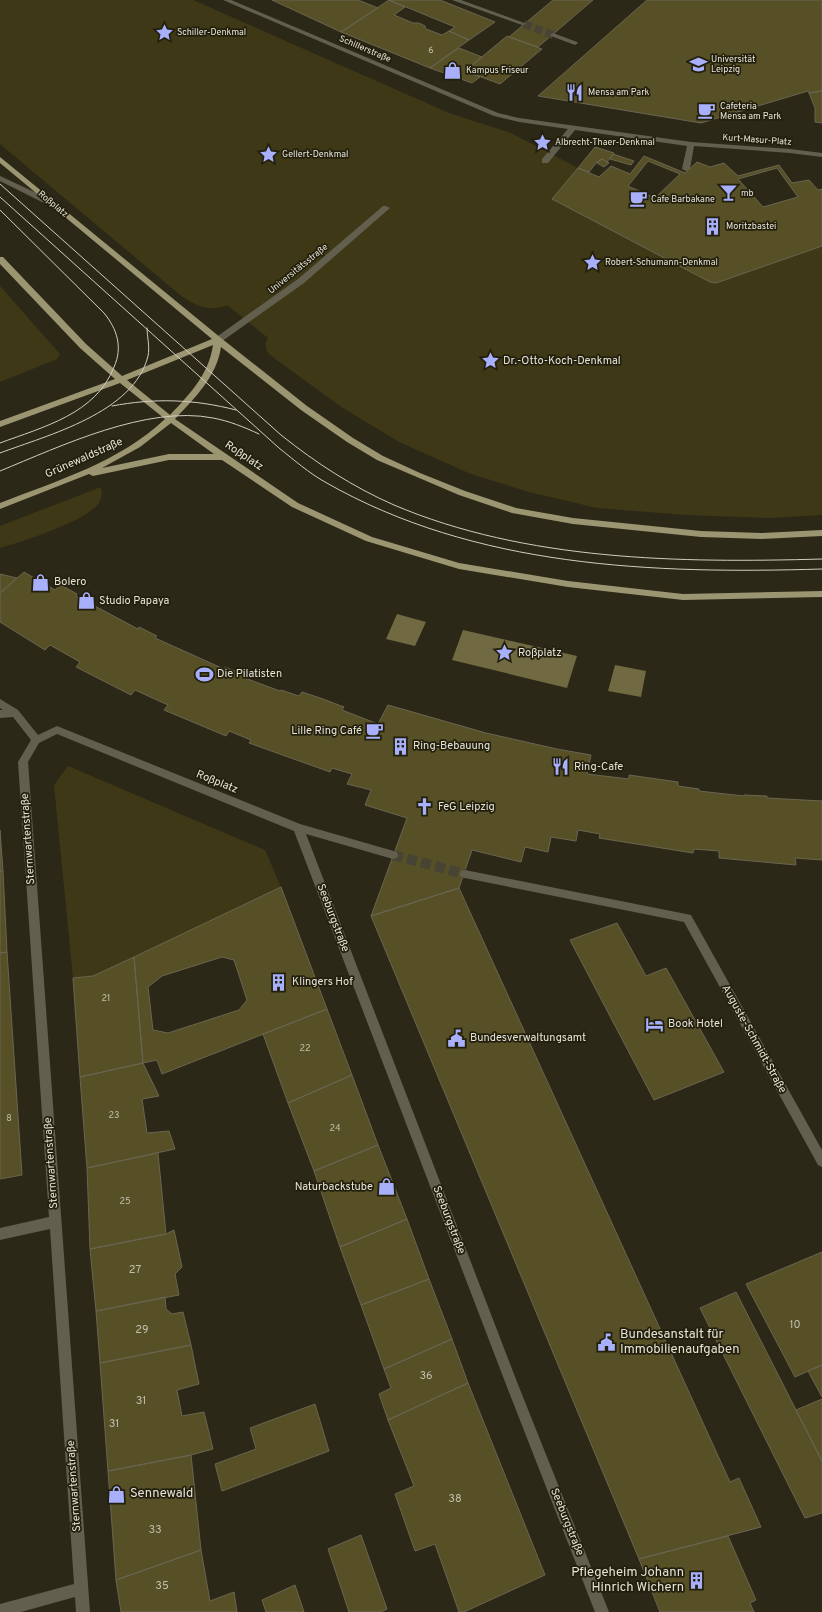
<svg xmlns="http://www.w3.org/2000/svg" width="822" height="1612" font-family="Overpass,sans-serif">
<rect width="100%" height="100%" fill="#2c2817"/>
<!-- green -->
<path fill="#3f3817" d="M 0,0 L 193,0 L 449,113 L 511,133 L 578,168 L 552,199 L 710,282 L 716,283 L 822,246 L 822,515 L 768,518 L 686,515 L 597,508 L 529,492 L 471,474 L 399,442 L 340,406 L 270,355 C 265,349 264,345 268,338 L 227,305 C 210,313 193,305 179,294 L 0,144 Z
M 0,286 L 60,354 L 57,359 L 0,382 Z
M 101,487 C 102,493 102,499 98,504 C 86,521 21,542 0,548 L 0,526 Z
M 68,766 L 265,850 L 281,887 L 134,957 L 93,976 L 73,978 L 54,785 Z"/>
<!-- water -->
<path fill="#716941" d="M 397,614 L 426,622 L 415,646 L 386,639 Z
M 463,630 L 577,656 L 567,688 L 452,660 Z
M 615,665 L 646,671 L 641,697 L 608,691 Z"/>
<!-- building -->
<path fill="#575027" stroke="#696551" fill-rule="evenodd" d="M 272,0 L 358,0 L 378,8 L 341,32 Z
M 389,0 L 440,0 L 495,22 L 469,40 L 449,31 L 455,27 Z
M 389,0 L 405,7 L 394,15 L 413,23 L 419,23 L 425,26 L 426,29 L 442,35 L 449,31 L 469,40 L 430,68 L 341,32 Z
M 553,0 L 593,0 L 538,47 L 509,37 Z
M 647,0 L 822,0 L 822,91 L 809,93 L 808,91 L 701,123 L 538,96 Z
M 507,36 L 542,49 L 500,84 L 465,71 Z
M 459,48 L 482,57 L 465,71 L 480,77 L 472,83 L 430,68 Z
M 822,91 L 822,123 L 815,122 L 815,108 L 809,93 Z
M 595,147 L 614,153 L 607,162 L 602,159 L 597,162 L 589,172 L 578,168 Z
M 613,154 L 634,161 L 631,165 L 610,159 Z
M 644,156 L 685,173 L 697,162 L 710,167 L 724,163 L 738,176 L 779,165 L 792,183 L 809,180 L 818,190 L 822,189 L 822,246 L 716,283 L 710,282 L 552,199 L 578,168 L 599,177 L 611,166 L 630,174 ZM 648,161 L 680,174 L 655,198 L 628,186 ZM 777,168 L 798,197 L 763,207 L 738,179 Z
M 602,159 L 607,162 L 609,163 L 604,167 L 597,163 Z
M 24,572 L 55,590 L 61,585 L 77,594 L 76,596 L 138,629 L 139,627 L 157,636 L 155,638 L 224,669 L 225,667 L 244,675 L 242,677 L 280,691 L 281,690 L 299,696 L 302,692 L 323,699 L 344,707 L 342,710 L 378,724 L 388,705 L 486,733 L 557,749 L 591,755 L 587,774 L 629,779 L 629,775 L 678,782 L 678,786 L 699,789 L 699,791 L 744,796 L 744,795 L 767,796 L 767,798 L 822,801 L 822,860 L 795,858 L 796,865 L 719,858 L 719,851 L 694,849 L 693,853 L 599,838 L 600,834 L 578,830 L 576,841 L 551,837 L 548,852 L 525,847 L 521,862 L 472,850 L 459,888 L 371,916 L 407,818 L 365,805 L 371,790 L 347,784 L 352,774 L 332,768 L 330,772 L 249,743 L 251,740 L 229,731 L 226,736 L 164,710 L 168,705 L 135,690 L 131,695 L 76,667 L 80,662 L 50,645 L 45,650 L 0,622 L 0,593 Z
M 0,574 L 17,578 L 0,593 Z
M 0,830 L 3,871 L 0,871 Z
M 0,871 L 3,871 L 7,952 L 0,953 Z
M 281,887 L 327,1009 L 162,1074 L 157,1060 L 143,1063 L 134,957 ZM 222,957 L 234,960 L 247,1000 L 239,1010 L 168,1033 L 153,1030 L 148,987 L 162,976 Z
M 459,888 L 730,1482 L 739,1478 L 761,1527 L 639,1559 L 371,916 Z
M 617,923 L 646,976 L 666,968 L 724,1072 L 654,1100 L 570,940 Z
M 7,952 L 22,1175 L 0,1179 L 0,953 Z
M 134,957 L 143,1063 L 80,1077 L 73,978 L 93,976 Z
M 327,1009 L 352,1075 L 288,1103 L 263,1034 Z
M 143,1063 L 159,1096 L 142,1099 L 147,1133 L 169,1131 L 175,1149 L 87,1168 L 80,1077 Z
M 352,1075 L 378,1145 L 314,1171 L 288,1103 Z
M 378,1145 L 407,1219 L 340,1247 L 314,1171 Z
M 158,1153 L 166,1234 L 90,1249 L 87,1168 Z
M 407,1219 L 429,1279 L 361,1305 L 340,1247 Z
M 174,1230 L 182,1267 L 175,1274 L 179,1295 L 96,1311 L 90,1249 L 166,1234 Z
M 822,1252 L 822,1365 L 795,1377 L 746,1284 Z
M 429,1279 L 452,1339 L 384,1369 L 361,1305 Z
M 736,1292 L 822,1461 L 822,1513 L 805,1518 L 700,1308 Z
M 165,1297 L 166,1309 L 172,1314 L 183,1312 L 191,1345 L 100,1363 L 96,1311 Z
M 452,1339 L 468,1383 L 388,1420 L 379,1394 L 391,1388 L 384,1369 Z
M 191,1345 L 199,1384 L 177,1390 L 182,1416 L 204,1412 L 213,1449 L 191,1455 L 108,1471 L 100,1363 Z
M 822,1365 L 822,1397 L 808,1371 Z
M 468,1383 L 545,1575 L 464,1612 L 459,1612 L 435,1544 L 415,1551 L 395,1494 L 414,1486 L 388,1420 Z
M 822,1399 L 822,1461 L 796,1410 Z
M 315,1404 L 329,1451 L 222,1491 L 215,1464 L 256,1449 L 250,1428 Z
M 191,1455 L 201,1550 L 116,1580 L 108,1471 Z
M 361,1535 L 387,1609 L 381,1612 L 349,1612 L 328,1549 Z
M 728,1536 L 756,1600 L 750,1603 L 754,1612 L 660,1612 L 639,1559 Z
M 201,1550 L 210,1601 L 234,1592 L 237,1612 L 121,1612 L 116,1580 Z
M 295,1585 L 304,1612 L 266,1612 L 262,1600 Z"/>
<g fill="none" stroke-linecap="round" stroke-linejoin="round">
<!-- minor-tunnel-far1 -->
<path stroke="#484434" stroke-width="8" stroke-dasharray="8 3.5" stroke-linecap="butt" d="M 524,24 L 553,35"/>
<!-- minor-tunnel -->
<path stroke="#484434" stroke-width="10" stroke-dasharray="10 4.5" stroke-linecap="butt" d="M 393,855 L 465,874"/>
<!-- minor -->
<path fill="#625f4e" fill-rule="evenodd" d="M 223,0 L 231,0 L 498,113 L 519,118 L 691,142 L 790,149 L 822,153 L 822,157 L 790,153 L 694,146 L 690,169 L 686,171 L 682,169 L 687,146 L 575,130 L 548,163 L 542,163 L 542,159 L 568,129 L 519,122 L 494,116 Z
M 452,0 L 461,0 L 527,24 L 522,25 Z
M 553,33 L 577,42 L 578,43 L 575,45 L 551,36 L 550,35 Z
M 0,176 L 56,202 L 57,204 L 56,206 L 50,206 L 0,181 Z
M 383,206 L 386,206 L 390,208 L 304,283 L 221,342 L 215,342 L 215,338 L 298,279 Z
M 0,699 L 18,710 L 38,735 L 57,726 L 300,824 L 397,852 L 398,855 L 397,858 L 393,859 L 306,834 L 519,1387 L 609,1612 L 595,1612 L 507,1387 L 294,831 L 57,734 L 39,743 L 28,762 L 90,1612 L 76,1612 L 75,1597 L 21,1612 L 0,1612 L 0,1604 L 74,1584 L 50,1229 L 0,1240 L 0,1228 L 49,1217 L 18,762 L 31,740 L 13,717 L 0,718 L 0,710 L 3,710 L 0,708 Z
M 465,870 L 691,915 L 822,1150 L 822,1167 L 818,1165 L 684,922 L 465,878 L 461,877 L 460,874 L 461,871 Z"/>
<!-- major -->
<path fill="#9b9571" fill-rule="evenodd" d="M 0,157 L 221,338 L 307,406 L 353,438 L 383,456 L 420,473 L 465,491 L 516,508 L 573,518 L 701,531 L 762,533 L 822,530 L 822,536 L 762,539 L 701,537 L 573,524 L 512,513 L 459,495 L 377,460 L 347,442 L 301,410 L 221,347 C 217,376 195,398 175,419 L 298,503 L 372,537 L 459,563 L 568,581 L 683,594 L 822,591 L 822,597 L 683,600 L 568,587 L 459,569 L 366,541 L 292,507 L 222,460 L 169,460 L 93,476 L 89,474 L 0,509 L 0,503 C 56,481 120,462 165,419 L 120,383 L 0,427 L 0,421 L 115,379 L 80,348 L 0,264 L 0,257 L 3,257 L 86,344 L 122,376 L 212,339 L 0,163 ZM 213,345 C 209,374 190,394 170,415 L 127,380 ZM 171,423 L 214,454 L 169,454 L 102,468 L 140,447 Z"/>
<!-- tram -->
<path stroke="#d0cec1" stroke-width="1" d="M 0,184 L 281,435 C 316,463 353,487 394,505 C 526,561 680,563 822,559
M 0,197 L 279,448 C 294,460 309,473 325,482 C 475,568 654,574 822,569
M 0,210 L 104,313 C 117,329 123,347 114,367 C 96,414 43,427 0,443
M 112,406 C 154,398 194,399 236,410
M 0,453 C 48,435 134,413 148,356 C 150,347 147,336 147,328
M 0,471 C 61,446 147,405 213,418 C 229,421 244,427 259,434"/>
</g>
<!-- icons -->
<defs>
<symbol id="sight-bare" viewBox="-9 -9 18 18"><path d="M0-6L1.8-2.2L6-1.7L2.9 1.2L3.7 5.4L0 3.3L-3.7 5.4L-2.9 1.2L-6-1.7L-1.8-2.2Z" fill="#a8b0fc" stroke="#221f0d" stroke-width="2.5" paint-order="stroke"/></symbol>
<symbol id="university-bare" viewBox="-9 -9 18 18"><path d="M0-5L7-2L0 1L-7-2ZM-4 1L0 2.5L4 1V4Q0 6-4 4Z" fill="#a8b0fc" stroke="#221f0d" stroke-width="2.5" paint-order="stroke"/></symbol>
<symbol id="shop-bare" viewBox="-9 -9 18 18"><path d="M-5-2.5h2.3a2.7 3.5 0 0 1 5.4 0H5L5.5 6h-11ZM-1.5-2.5h3a1.5 2.3 0 0 0-3 0Z" fill="#a8b0fc" stroke="#221f0d" stroke-width="2.5" paint-order="stroke"/></symbol>
<symbol id="restaurant-bare" viewBox="-9 -9 18 18"><path d="M-5-6h1v4h1v-4h1v4h1v-4h1v5L-1.5 .5V6h-2V.5L-5-1ZM5-6V6H3V1.5H1.5Q1.5-4 5-6Z" fill="#a8b0fc" stroke="#221f0d" stroke-width="2.5" paint-order="stroke"/></symbol>
<symbol id="cafe-bare" viewBox="-9 -9 18 18"><path d="M-5.5-4.5H6V0H3Q3 3.5 0 3.5H-2.5Q-5.5 3.5-5.5 0ZM3-3.2v2h1.7v-2ZM-6 4.5H4V6H-6Z" fill="#a8b0fc" stroke="#221f0d" stroke-width="2.5" paint-order="stroke"/></symbol>
<symbol id="bar-bare" viewBox="-9 -9 18 18"><path d="M-6-5H6L.8 .8V4.5H3.5V6h-7V4.5H-.8V.8Z" fill="#a8b0fc" stroke="#221f0d" stroke-width="2.5" paint-order="stroke"/></symbol>
<symbol id="building-bare" viewBox="-9 -9 18 18"><path d="M-4-6H4V6H1V3H-1V6H-4ZM-2.5-4.3h1.7v1.8h-1.7ZM.8-4.3h1.7v1.8H.8ZM-2.5-1h1.7V.8h-1.7ZM.8-1h1.7V.8H.8Z" fill="#a8b0fc" stroke="#221f0d" stroke-width="2.5" paint-order="stroke"/></symbol>
<symbol id="stadium-bare" viewBox="-9 -9 18 18"><path d="M0-5a6.5 5 0 1 0 0 10a6.5 5 0 1 0 0-10ZM-3.5-1.8h7v3.6h-7Z" fill="#a8b0fc" stroke="#221f0d" stroke-width="2.5" paint-order="stroke"/></symbol>
<symbol id="church-bare" viewBox="-9 -9 18 18"><path d="M-1.2-6h2.4v3.5h3.3v2.4h-3.3V6h-2.4V-.1h-3.3v-2.4h3.3Z" fill="#a8b0fc" stroke="#221f0d" stroke-width="2.5" paint-order="stroke"/></symbol>
<symbol id="hotel-bare" viewBox="-9 -9 18 18"><path d="M-6-4.5h1.5V1H6V5H4.5V3h-9V5H-6ZM-4 0a1.8 1.8 0 1 1 3.6 0ZM.5 0V-2.5h3Q6-2.5 6 0Z" fill="#a8b0fc" stroke="#221f0d" stroke-width="2.5" paint-order="stroke"/></symbol>
<symbol id="civic-bare" viewBox="-9 -9 18 18"><path d="M-.6-6.5H3V-4.5H.6V-3L4-1V1h2V6H-6V1h2V-1L-.6-3ZM-1.2 2.5V6h2.4V2.5Z" fill="#a8b0fc" stroke="#221f0d" stroke-width="2.5" paint-order="stroke"/></symbol>
</defs>
<g fill-rule="evenodd">
<use href="#sight-bare" x="152" y="20" width="25" height="25"/>
<use href="#university-bare" x="686" y="52" width="25" height="25"/>
<use href="#shop-bare" x="440" y="58" width="25" height="25"/>
<use href="#restaurant-bare" x="562" y="80" width="25" height="25"/>
<use href="#cafe-bare" x="694" y="98" width="25" height="25"/>
<use href="#sight-bare" x="530" y="130" width="25" height="25"/>
<use href="#sight-bare" x="256" y="142" width="25" height="25"/>
<use href="#bar-bare" x="716" y="180" width="25" height="25"/>
<use href="#cafe-bare" x="626" y="186" width="25" height="25"/>
<use href="#building-bare" x="700" y="214" width="25" height="25"/>
<use href="#sight-bare" x="580" y="250" width="25" height="25"/>
<use href="#sight-bare" x="478" y="348" width="25" height="25"/>
<use href="#shop-bare" x="28" y="570" width="25" height="25"/>
<use href="#shop-bare" x="74" y="588" width="25" height="25"/>
<use href="#sight-bare" x="492" y="640" width="25" height="25"/>
<use href="#stadium-bare" x="192" y="662" width="25" height="25"/>
<use href="#cafe-bare" x="362" y="718" width="25" height="25"/>
<use href="#building-bare" x="388" y="734" width="25" height="25"/>
<use href="#restaurant-bare" x="548" y="754" width="25" height="25"/>
<use href="#church-bare" x="412" y="794" width="25" height="25"/>
<use href="#building-bare" x="266" y="970" width="25" height="25"/>
<use href="#hotel-bare" x="642" y="1012" width="25" height="25"/>
<use href="#civic-bare" x="444" y="1026" width="25" height="25"/>
<use href="#shop-bare" x="374" y="1174" width="25" height="25"/>
<use href="#civic-bare" x="594" y="1330" width="25" height="25"/>
<use href="#shop-bare" x="104" y="1482" width="25" height="25"/>
<use href="#building-bare" x="684" y="1568" width="25" height="25"/>
</g>
<g text-anchor="middle" dominant-baseline="central" stroke-width="3.5" stroke-linejoin="round" paint-order="stroke">
<!-- far-poi labels -->
<g font-size="9" fill="#e6e4d8" stroke="#221f0d" text-anchor="start">
<text x="177" y="32">Schiller-Denkmal</text>
<text x="711" y="59">Universität<tspan x="711" dy="10">Leipzig</tspan></text>
<text x="466" y="70">Kampus Friseur</text>
<text x="588" y="92">Mensa am Park</text>
<text x="720" y="106">Cafeteria<tspan x="720" dy="10">Mensa am Park</tspan></text>
<text x="555" y="142">Albrecht-Thaer-Denkmal</text>
<text x="282" y="154">Gellert-Denkmal</text>
<text x="741" y="193">mb</text>
<text x="651" y="199">Cafe Barbakane</text>
<text x="726" y="226">Moritzbastei</text>
<text x="605" y="262">Robert-Schumann-Denkmal</text>
</g>
<!-- far-street labels -->
<g font-size="9" fill="#e6e4d8" stroke="#221f0d">
<text transform="translate(365 49) rotate(23)">Schillerstraße</text>
<text transform="translate(757 140) rotate(4)">Kurt-Masur-Platz</text>
<text transform="translate(53 204) rotate(40)">Roßplatz</text>
<text transform="translate(298 269) rotate(-39)">Universitätsstraße</text>
</g>
<!-- number labels -->
<g font-size="9" fill="#c2bfac">
<text x="431" y="50">6</text>
<text x="106" y="998">21</text>
<text x="305" y="1048">22</text>
<text x="114" y="1115">23</text>
<text x="9" y="1118">8</text>
<text x="335" y="1128">24</text>
<text x="125" y="1201">25</text>
</g>
<!-- poi labels -->
<g font-size="11" fill="#e6e4d8" stroke="#221f0d" text-anchor="start">
<text x="503" y="361">Dr.-Otto-Koch-Denkmal</text>
<text x="54" y="582">Bolero</text>
<text x="99" y="601">Studio Papaya</text>
<text x="518" y="653">Roßplatz</text>
<text x="217" y="674">Die Pilatisten</text>
<text x="362" y="731" text-anchor="end">Lille Ring Café</text>
<text x="413" y="746">Ring-Bebauung</text>
<text x="574" y="767">Ring-Cafe</text>
<text x="438" y="807">FeG Leipzig</text>
<text x="292" y="982">Klingers Hof</text>
<text x="668" y="1024">Book Hotel</text>
<text x="470" y="1038">Bundesverwaltungsamt</text>
<text x="373" y="1187" text-anchor="end">Naturbackstube</text>
</g>
<!-- street labels -->
<g font-size="11" fill="#e6e4d8" stroke="#221f0d">
<text transform="translate(244 456) rotate(34)">Roßplatz</text>
<text transform="translate(84 458) rotate(-24)">Grünewaldstraße</text>
<text transform="translate(217 782) rotate(22)">Roßplatz</text>
<text transform="translate(28 839) rotate(-94)">Sternwartenstraße</text>
<text transform="translate(333 918) rotate(69)">Seeburgstraße</text>
<text transform="translate(754 1039) rotate(61)">Auguste-Schmidt-Straße</text>
<text transform="translate(51 1163) rotate(-94)">Sternwartenstraße</text>
<text transform="translate(449 1220) rotate(69)">Seeburgstraße</text>
<text transform="translate(74 1486) rotate(-94)">Sternwartenstraße</text>
<text transform="translate(567 1522) rotate(68)">Seeburgstraße</text>
</g>
<!-- near-number labels -->
<g font-size="11" fill="#c2bfac">
<text x="135" y="1270">27</text>
<text x="795" y="1325">10</text>
<text x="142" y="1330">29</text>
<text x="426" y="1376">36</text>
<text x="141" y="1401">31</text>
<text x="114" y="1424">31</text>
<text x="455" y="1499">38</text>
<text x="155" y="1530">33</text>
<text x="162" y="1586">35</text>
</g>
<!-- near-poi labels -->
<g font-size="13" fill="#e6e4d8" stroke="#221f0d" text-anchor="start">
<text x="620" y="1335">Bundesanstalt für<tspan x="620" dy="15">Immobilienaufgaben</tspan></text>
<text x="130" y="1494">Sennewald</text>
<text x="684" y="1573" text-anchor="end">Pflegeheim Johann<tspan x="684" dy="15">Hinrich Wichern</tspan></text>
</g>
</g>
</svg>
